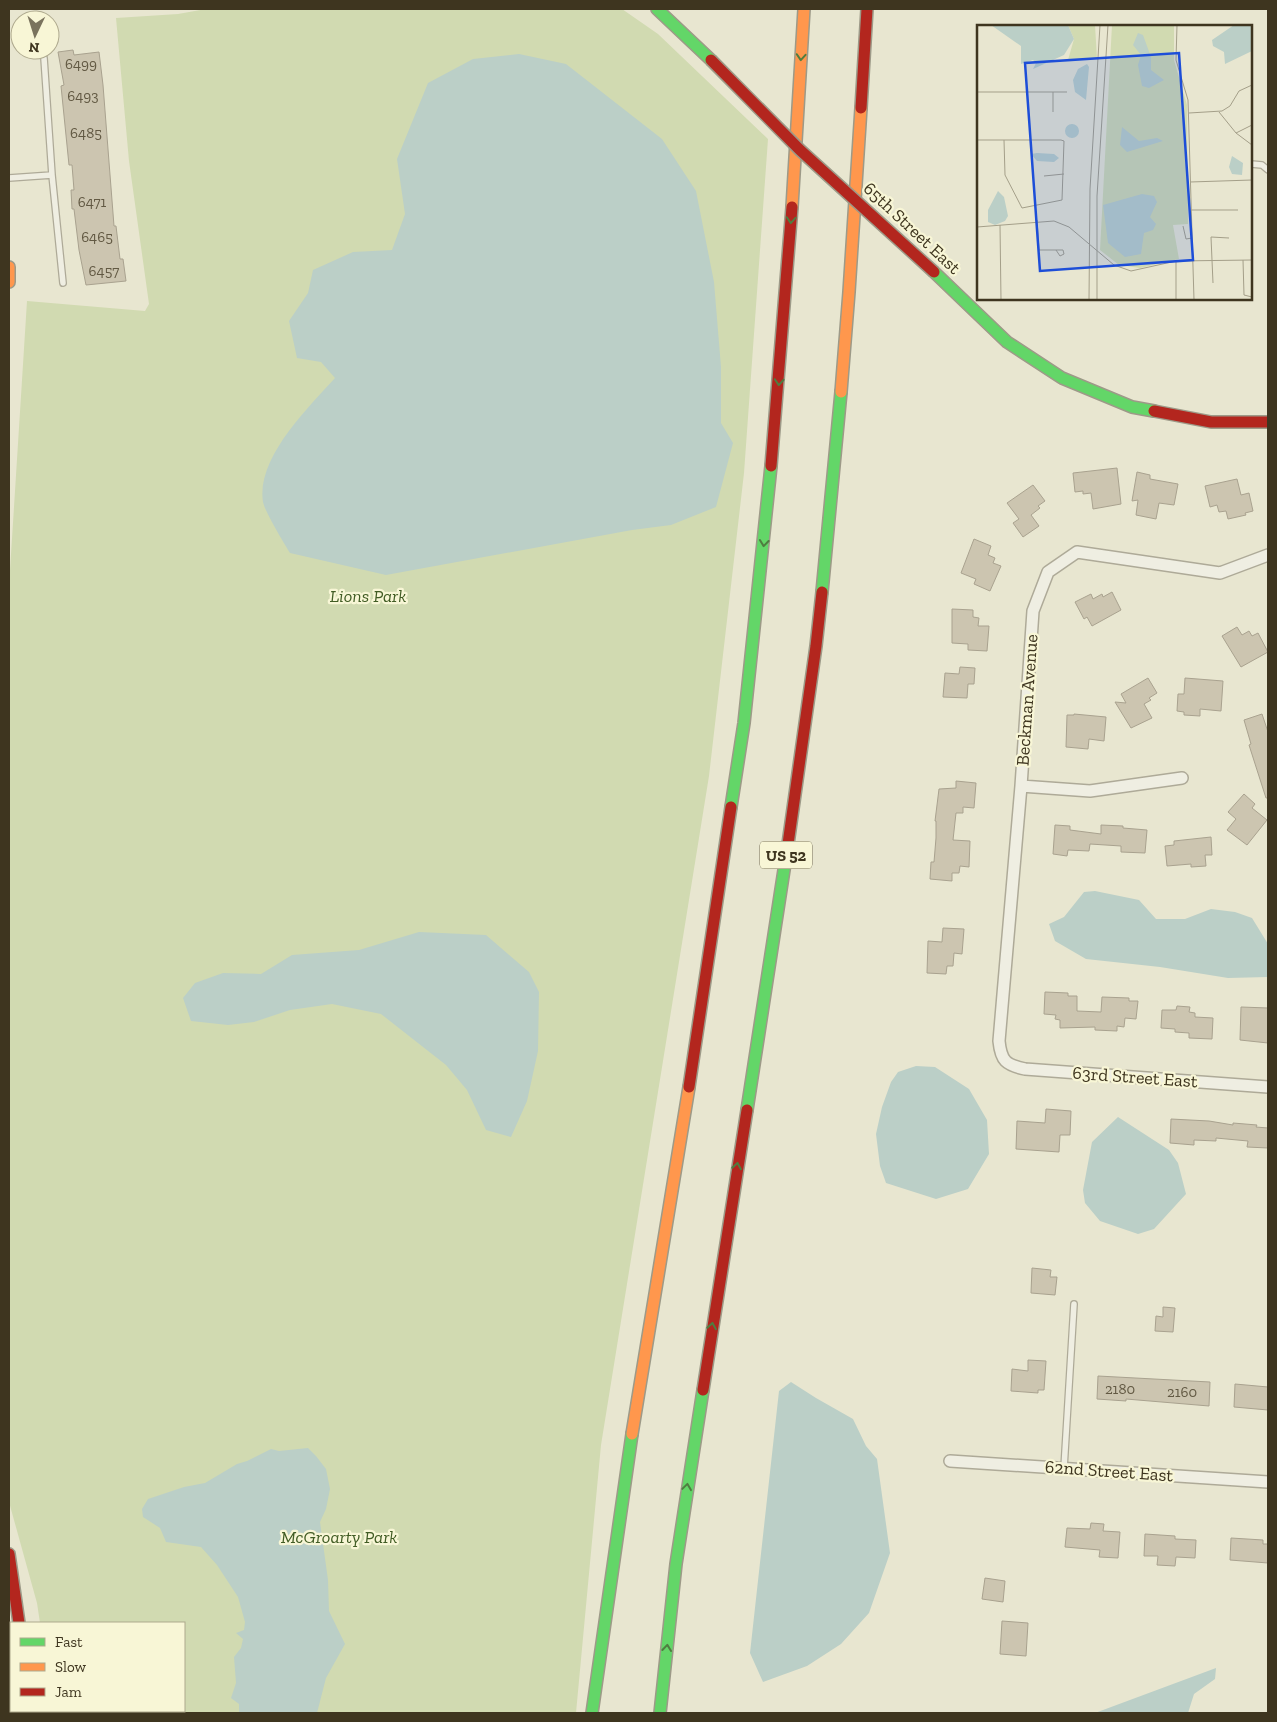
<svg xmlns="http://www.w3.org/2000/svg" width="1277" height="1722" font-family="'Zilla Slab',serif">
<rect width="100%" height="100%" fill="#e8e6d0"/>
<!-- green -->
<path fill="#d1dab1" d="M 206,9 L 622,9 L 658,34 L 768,139 L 744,473 L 709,776 L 601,1445 L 576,1713 L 48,1713 L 48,1711 L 184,1711 L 184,1623 L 40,1623 L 37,1603 L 9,1502 L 9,586 L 27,301 L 145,311 L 149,304 L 129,161 L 116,18 L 178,14 Z"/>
<!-- water -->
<path fill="#bbcfc7" d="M 519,54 L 566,64 L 662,139 L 696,191 L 714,282 L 721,367 L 721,423 L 733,443 L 716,507 L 671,525 L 632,530 L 386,575 L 290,553 C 284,543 265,512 263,502 C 256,458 308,408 335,378 L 321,362 L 297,358 L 289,321 L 308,293 L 313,270 L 353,252 L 392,250 L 405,214 L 397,159 L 428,83 L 473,59 Z
M 1095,891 L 1139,900 L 1156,919 L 1185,919 L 1211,909 L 1235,912 L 1252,918 L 1268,944 L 1268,977 L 1228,978 L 1160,967 L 1086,959 L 1055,941 L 1049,924 L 1064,917 L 1084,892 Z
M 419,932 L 486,935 L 529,972 L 539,992 L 538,1051 L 527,1101 L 511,1137 L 486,1130 L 467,1090 L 446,1065 L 381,1014 L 332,1004 L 290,1010 L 254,1022 L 228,1025 L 191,1021 L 183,998 L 195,983 L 223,973 L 261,974 L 292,955 L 359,950 Z
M 916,1066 L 935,1067 L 969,1089 L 987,1120 L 989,1154 L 968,1189 L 936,1199 L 886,1183 L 880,1166 L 876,1134 L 882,1107 L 891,1082 L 898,1072 Z
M 1118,1117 L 1169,1150 L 1178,1163 L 1186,1194 L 1154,1229 L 1138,1234 L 1100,1221 L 1085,1203 L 1083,1190 L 1092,1142 Z
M 791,1382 L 816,1398 L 853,1419 L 866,1446 L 877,1459 L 890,1553 L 869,1613 L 841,1644 L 807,1666 L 763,1682 L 750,1653 L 779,1391 Z
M 308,1448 L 316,1456 L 326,1469 L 330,1489 L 326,1509 L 320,1522 L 328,1580 L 329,1611 L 345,1644 L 326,1678 L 317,1713 L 239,1713 L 239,1704 L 231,1698 L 236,1683 L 234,1657 L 241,1648 L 243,1639 L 236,1633 L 244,1630 L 245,1622 L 238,1597 L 217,1565 L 201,1547 L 166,1542 L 160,1528 L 143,1517 L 142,1509 L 148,1499 L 184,1487 L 205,1483 L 237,1464 L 247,1461 L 271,1449 L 279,1451 Z
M 1216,1668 L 1215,1679 L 1194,1694 L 1188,1713 L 1095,1713 Z"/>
<!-- building -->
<path fill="#ccc5b0" stroke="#a9a28f" d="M 73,50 L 74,55 L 99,52 L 103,85 L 114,226 L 116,226 L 120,259 L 123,259 L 126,281 L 86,285 L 79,250 L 74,209 L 72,209 L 71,190 L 74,190 L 72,165 L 69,165 L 61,86 L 64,85 L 58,52 Z
M 1117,468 L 1121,504 L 1093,509 L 1091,493 L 1083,494 L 1083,491 L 1075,492 L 1073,473 Z
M 1137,472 L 1150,475 L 1150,479 L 1178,484 L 1174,505 L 1159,503 L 1156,519 L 1136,515 L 1138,500 L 1132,501 Z
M 1237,479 L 1241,495 L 1249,493 L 1253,511 L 1245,513 L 1246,515 L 1228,519 L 1226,511 L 1219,512 L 1217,505 L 1210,507 L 1205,486 Z
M 1033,485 L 1045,501 L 1038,506 L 1040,508 L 1031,515 L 1039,526 L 1023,537 L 1013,523 L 1019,519 L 1007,503 Z
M 974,539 L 991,546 L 988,555 L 995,558 L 993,563 L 1001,566 L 990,591 L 974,584 L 976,579 L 961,573 Z
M 1112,592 L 1121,610 L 1092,626 L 1087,617 L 1084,619 L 1075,602 L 1091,594 L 1093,599 L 1102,594 L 1103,597 Z
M 952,609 L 973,610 L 973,617 L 979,618 L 978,626 L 989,626 L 987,651 L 968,650 L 968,644 L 952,643 Z
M 1237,627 L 1242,635 L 1249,631 L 1252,636 L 1258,633 L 1268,652 L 1241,667 L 1222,636 Z
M 960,667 L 975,668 L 974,684 L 968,684 L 967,698 L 943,697 L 945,673 L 959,674 Z
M 1148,678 L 1157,693 L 1149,698 L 1151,700 L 1144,704 L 1152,718 L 1131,728 L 1115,702 L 1126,703 L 1121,694 Z
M 1185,678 L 1223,681 L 1221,711 L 1200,709 L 1200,716 L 1184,715 L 1184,712 L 1177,711 L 1178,694 L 1184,694 Z
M 1074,714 L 1106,717 L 1104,741 L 1089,739 L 1088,749 L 1066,747 L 1067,715 L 1074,715 Z
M 1262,714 L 1268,732 L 1268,798 L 1266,798 L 1249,745 L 1251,744 L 1244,720 Z
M 956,781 L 976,783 L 974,808 L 963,807 L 963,813 L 956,813 L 953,840 L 970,841 L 969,867 L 960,866 L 959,873 L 952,873 L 952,881 L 930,879 L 931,862 L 934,862 L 936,838 L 936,821 L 935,821 L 939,789 L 956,788 Z
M 1244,794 L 1255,804 L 1252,808 L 1267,820 L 1247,845 L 1227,830 L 1236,819 L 1228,812 Z
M 1055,825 L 1070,826 L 1070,830 L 1101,834 L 1101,825 L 1123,826 L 1123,828 L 1147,830 L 1145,853 L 1121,852 L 1121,846 L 1090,844 L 1089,851 L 1068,850 L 1067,856 L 1053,854 Z
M 1211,837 L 1212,855 L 1205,855 L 1206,866 L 1191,867 L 1191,864 L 1167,866 L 1165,846 L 1174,845 L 1174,841 Z
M 943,928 L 964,929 L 962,954 L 954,953 L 953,966 L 947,966 L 946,974 L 927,973 L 928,941 L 942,942 Z
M 1045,992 L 1068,993 L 1068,996 L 1077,996 L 1077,1011 L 1101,1012 L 1102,997 L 1129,998 L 1129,1001 L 1138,1001 L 1136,1019 L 1125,1018 L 1124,1027 L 1117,1026 L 1117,1031 L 1095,1030 L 1095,1027 L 1060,1028 L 1060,1020 L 1055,1019 L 1056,1015 L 1044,1014 Z
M 1177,1006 L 1190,1007 L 1189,1012 L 1195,1013 L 1195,1017 L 1213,1018 L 1212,1039 L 1189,1038 L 1189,1033 L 1175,1032 L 1175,1029 L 1161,1028 L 1162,1010 L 1176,1010 Z
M 1241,1007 L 1268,1008 L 1268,1043 L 1240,1040 Z
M 1046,1109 L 1071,1111 L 1070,1135 L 1060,1135 L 1059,1152 L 1016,1149 L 1017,1121 L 1045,1123 Z
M 1171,1119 L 1209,1121 L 1233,1125 L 1233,1123 L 1257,1125 L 1256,1127 L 1268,1128 L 1268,1148 L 1247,1147 L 1248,1141 L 1216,1138 L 1216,1141 L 1194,1140 L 1194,1145 L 1170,1143 Z
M 1032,1268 L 1051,1270 L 1050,1277 L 1057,1277 L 1055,1295 L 1031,1293 Z
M 1163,1307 L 1175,1308 L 1173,1332 L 1155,1331 L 1156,1316 L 1163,1317 Z
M 1028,1360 L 1046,1361 L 1044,1390 L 1038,1390 L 1038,1393 L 1011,1391 L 1012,1369 L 1028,1371 Z
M 1098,1376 L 1210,1382 L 1209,1406 L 1126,1399 L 1126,1401 L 1097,1399 Z
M 1235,1384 L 1268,1387 L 1268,1410 L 1234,1407 Z
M 1091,1523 L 1104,1524 L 1103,1531 L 1120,1532 L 1118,1558 L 1099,1557 L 1100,1550 L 1065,1547 L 1067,1528 L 1090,1529 Z
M 1145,1534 L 1175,1536 L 1175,1539 L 1196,1540 L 1195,1558 L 1176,1557 L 1175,1566 L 1157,1565 L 1158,1556 L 1144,1556 Z
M 1231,1538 L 1263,1540 L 1263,1544 L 1268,1544 L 1268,1563 L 1230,1560 Z
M 985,1578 L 1005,1581 L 1003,1602 L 982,1599 Z
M 1002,1621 L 1028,1623 L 1026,1656 L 1000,1654 Z"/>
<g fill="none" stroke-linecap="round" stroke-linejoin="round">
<defs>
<path id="lane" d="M 44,58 L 52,175
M 1251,164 L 1262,165 L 1268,170
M 9,178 L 52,175 L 63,283
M 1064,1468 L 1074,1304"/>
<path id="street" d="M 1268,555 L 1220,573 L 1077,552 L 1048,572 L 1033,611 L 1021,786 L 999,1041 C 1001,1061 1006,1065 1025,1069 L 1268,1087
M 1021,786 L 1090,791 L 1182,778
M 950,1461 L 1268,1482"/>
<path id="fast" d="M 657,9 L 711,60
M 934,272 L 1007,342 L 1062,378 L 1132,407 L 1154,411
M 822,592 L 841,392
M 731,807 L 744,723 L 771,466
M 747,1110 L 788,844
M 25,1711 L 26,1713
M 592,1713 L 632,1434
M 660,1713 L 676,1564 L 703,1390"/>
<path id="slow" d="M 792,207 L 804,9
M 9,267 L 9,282
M 841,392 L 849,292 L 861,108
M 632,1434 L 689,1087"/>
<path id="jam" d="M 861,108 L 867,9
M 1154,411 L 1211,422 L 1268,422
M 771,466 L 792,207
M 788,844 L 816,646 L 822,592
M 689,1087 L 731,807
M 703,1390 L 747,1110
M 9,1554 L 19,1623"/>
</defs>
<!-- lane casing -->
<use href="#lane" stroke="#aeaa98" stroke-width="8"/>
<!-- street casing -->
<use href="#street" stroke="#aeaa98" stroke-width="14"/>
<!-- fast casing -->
<use href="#fast" stroke="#9d9a88" stroke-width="14"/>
<!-- slow casing -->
<use href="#slow" stroke="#9d9a88" stroke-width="14"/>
<!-- jam casing -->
<use href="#jam" stroke="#9d9a88" stroke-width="14"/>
<!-- lane -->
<use href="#lane" stroke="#efeee2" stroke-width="5.5"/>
<!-- street -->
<use href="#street" stroke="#efeee2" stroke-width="11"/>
<!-- fast -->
<use href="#fast" stroke="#63d668" stroke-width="11"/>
<!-- slow -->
<use href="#slow" stroke="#ff974d" stroke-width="11"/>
<!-- jam -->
<use href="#jam" stroke="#b3261e" stroke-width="11"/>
<defs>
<path id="jam-bridge" d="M 711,60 L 800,150 L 934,272"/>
</defs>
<!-- jam-bridge casing -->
<use href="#jam-bridge" stroke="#9d9a88" stroke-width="14" stroke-linecap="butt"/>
<!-- jam-bridge -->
<use href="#jam-bridge" stroke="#b3261e" stroke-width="11"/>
</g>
<!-- one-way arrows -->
<defs><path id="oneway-chevron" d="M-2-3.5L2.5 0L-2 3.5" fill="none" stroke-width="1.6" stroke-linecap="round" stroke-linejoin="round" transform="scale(1.25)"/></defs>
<g stroke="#4f7d40">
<use href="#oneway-chevron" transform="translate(801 57) rotate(94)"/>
<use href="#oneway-chevron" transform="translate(791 220) rotate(94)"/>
<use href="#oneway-chevron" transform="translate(779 382) rotate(94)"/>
<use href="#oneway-chevron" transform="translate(764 543) rotate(96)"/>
<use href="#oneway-chevron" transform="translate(737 1166) rotate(-81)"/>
<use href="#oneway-chevron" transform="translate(712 1326) rotate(-81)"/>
<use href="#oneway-chevron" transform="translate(687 1487) rotate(-82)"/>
<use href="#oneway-chevron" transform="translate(667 1648) rotate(-84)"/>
</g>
<g text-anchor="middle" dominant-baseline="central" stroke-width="4.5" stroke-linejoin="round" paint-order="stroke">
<!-- number labels -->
<g font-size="15" fill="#625943">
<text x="81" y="64">6499</text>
<text x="83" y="96">6493</text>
<text x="86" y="133">6485</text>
<text x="92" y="202">6471</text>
<text x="97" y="237">6465</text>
<text x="104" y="271">6457</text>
<text x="1120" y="1389">2180</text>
<text x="1182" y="1392">2160</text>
</g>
<!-- shield labels -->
<rect fill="#f8f6d6" stroke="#766f56" stroke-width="1" x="760" y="841.5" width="52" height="27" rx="4"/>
<g font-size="16" font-weight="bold" fill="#3e351f">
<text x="786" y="855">US 52</text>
</g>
<!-- street labels -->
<g font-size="18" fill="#3e351f" stroke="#f8f6d6">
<text transform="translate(912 228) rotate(43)">65th Street East</text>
<text transform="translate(1027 700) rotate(-86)">Beckman Avenue</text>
<text transform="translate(1135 1077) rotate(4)">63rd Street East</text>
<text transform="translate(1109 1471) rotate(4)">62nd Street East</text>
</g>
<!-- park labels -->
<g font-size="18" font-style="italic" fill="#415c24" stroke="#f8f6d6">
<text x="368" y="596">Lions Park</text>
<text x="339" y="1537">McGroarty Park</text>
</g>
</g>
<!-- overview -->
<g transform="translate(977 25)">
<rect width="275" height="275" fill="#e8e6d0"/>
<path d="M 91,0 L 118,0 L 120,34 L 91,35 L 97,14 ZM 135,0 L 197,0 L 197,35 L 210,80 L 211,199 L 196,200 L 202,234 L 163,243 L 142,240 L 123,225 Z" fill="#d1dab1"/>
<path d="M 14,0 L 91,0 L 97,14 L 87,30 L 56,44 L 59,38 L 56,35 L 44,39 L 44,21 ZM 257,0 L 275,0 L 275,26 L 248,39 L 247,27 L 236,21 L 235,15 ZM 161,8 L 166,10 L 174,32 L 174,45 L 187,55 L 172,63 L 165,61 L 161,40 L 164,30 L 156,20 ZM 110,39 L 112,42 L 109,75 L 98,67 L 96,55 L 101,44 ZM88 106a7 7 0 1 1 14 0a7 7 0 1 1-14 0ZM 145,102 L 162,116 L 180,113 L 186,116 L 150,127 L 143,120 ZM 60,128 L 77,129 L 82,133 L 77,137 L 60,136 L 54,129 ZM 255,131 L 266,138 L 265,150 L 255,149 L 252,142 ZM 21,166 L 27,172 L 31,191 L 28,196 L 18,200 L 11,197 L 11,185 ZM 165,169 L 177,171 L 180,177 L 173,192 L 179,199 L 176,205 L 167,208 L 164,229 L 148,232 L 131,218 L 126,180 Z" fill="#bbcfc7"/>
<path fill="none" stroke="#a49f89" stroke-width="1" d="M 200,0 L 199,35 L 211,75 L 217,275M 0,67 L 90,67M 76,67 L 76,87M 242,87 L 259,108 L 275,120M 212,88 L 245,86 L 253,81 L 262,66 L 275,60M 259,108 L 275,100M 0,115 L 84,115 L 87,116 L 85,175 L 45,183 L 28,150 L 27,115M 67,151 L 87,149M 213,157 L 275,155M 214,185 L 261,185M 60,195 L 62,225 L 86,225 L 87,229 L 83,231 L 79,225M 23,200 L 24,275M 206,201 L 209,214 L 215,213M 0,202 L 77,196 L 92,202 L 137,240 L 154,246 L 199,236 L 275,235M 266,235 L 267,270 L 275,272M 199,236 L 199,275M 236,258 L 234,212 L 252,213M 112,275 L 113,164 L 123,0M 120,275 L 120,171 L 131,0"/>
<path fill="#1d4ed8" fill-opacity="0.15" stroke="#1d4ed8" stroke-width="2.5" d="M 202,28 L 216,235 L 63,246 L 48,38 Z"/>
<rect width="275" height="275" fill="none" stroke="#3e351f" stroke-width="2.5"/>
</g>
<!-- border -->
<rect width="1277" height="1722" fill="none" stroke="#3e351f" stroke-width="20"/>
<!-- legend -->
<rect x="10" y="1622" width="175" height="90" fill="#f8f6d6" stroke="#aea98d"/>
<rect x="20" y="1638" width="25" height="8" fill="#63d668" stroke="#aea98d"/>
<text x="55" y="1647" font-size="15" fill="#3e351f">Fast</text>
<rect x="20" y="1663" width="25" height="8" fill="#ff974d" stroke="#aea98d"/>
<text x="55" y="1672" font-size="15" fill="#3e351f">Slow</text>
<rect x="20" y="1688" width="25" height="8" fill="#b3261e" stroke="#aea98d"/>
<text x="55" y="1697" font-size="15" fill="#3e351f">Jam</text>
<!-- north arrow -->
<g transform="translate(35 35) rotate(184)"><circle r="24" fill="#f8f6d6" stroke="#aea98d"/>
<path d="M0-4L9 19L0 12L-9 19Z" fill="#7a735d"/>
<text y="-8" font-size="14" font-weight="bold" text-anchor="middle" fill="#3e351f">N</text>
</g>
</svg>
